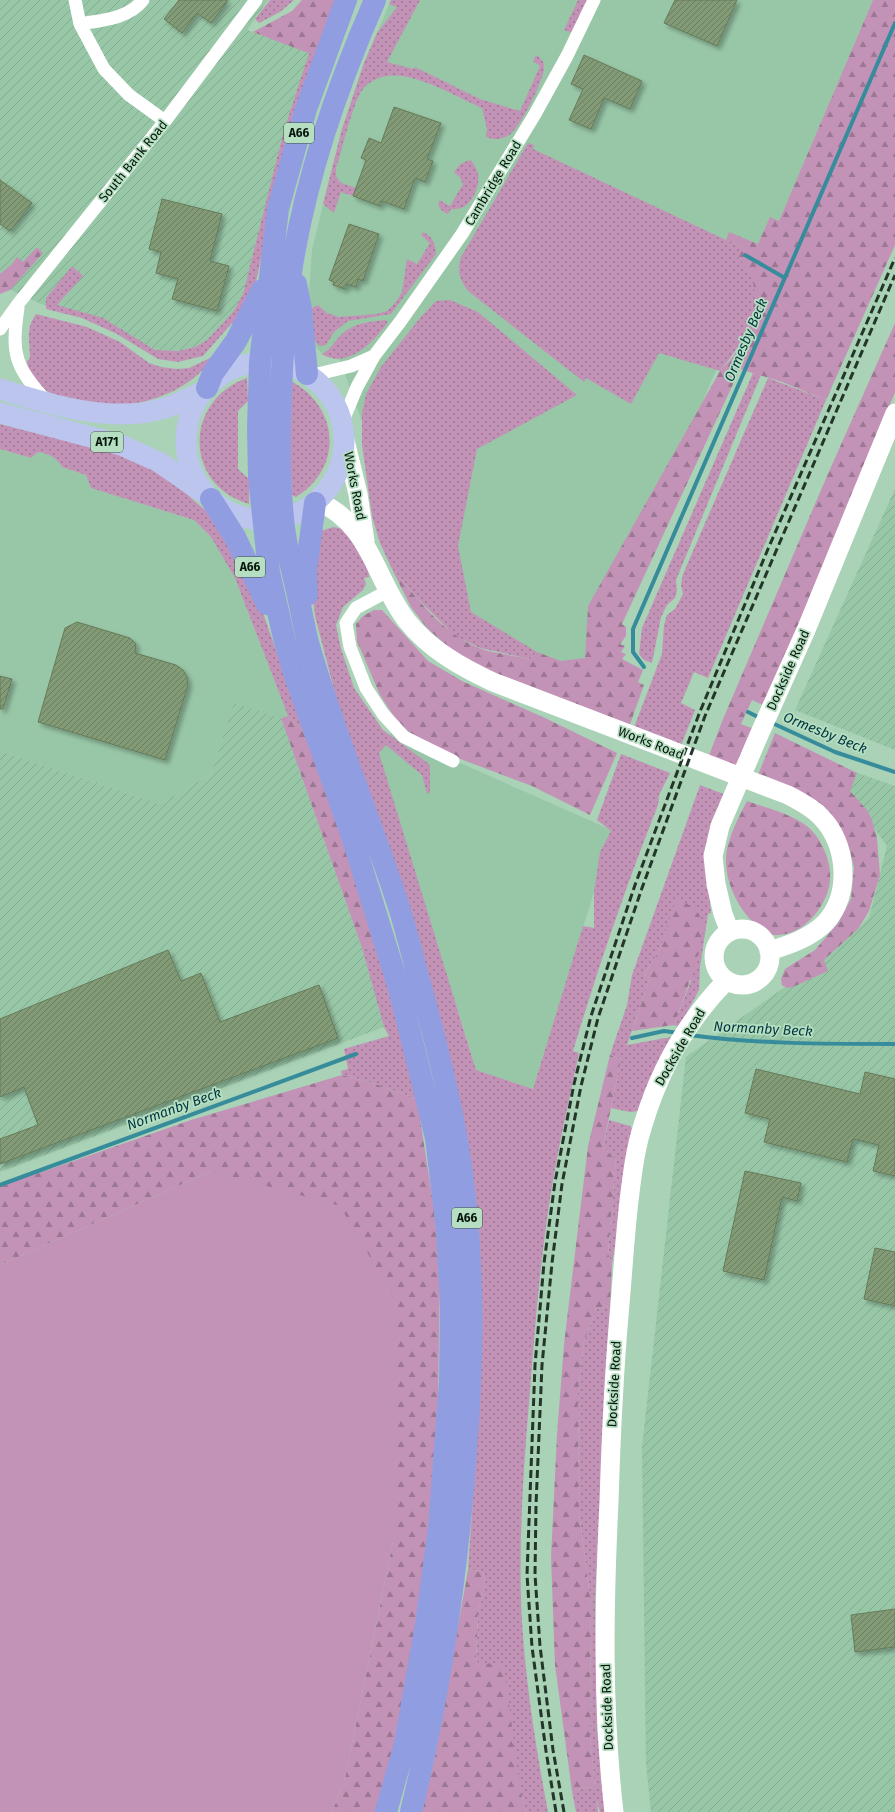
<svg xmlns="http://www.w3.org/2000/svg" width="895" height="1812" font-family="'Fira Sans',sans-serif">
<defs>
<pattern id="industrial-furrows" width="10" height="10" patternUnits="userSpaceOnUse"><rect width="10" height="10" fill="#98c7a7"/><path d="M-1 1l2-2M0 10L10 0M9 11l2-2" fill="none" stroke="#82aa8f"/></pattern>
<pattern id="grass-dots" width="8" height="8" patternUnits="userSpaceOnUse"><rect width="8" height="8" fill="#c293b7"/><path d="M2 2h.1M6 6h.1" fill="none" stroke="#9c7793" stroke-width="1.8" stroke-linecap="round"/></pattern>
<pattern id="forest-firs" width="22" height="20" patternUnits="userSpaceOnUse"><rect width="22" height="20" fill="#c293b7"/><path d="M5 1l3.5 6h-7zM16 11l3.5 6h-7z" fill="#9c7793"/></pattern>
<pattern id="building-hatch" width="6" height="6" patternUnits="userSpaceOnUse"><rect width="6" height="6" fill="#839a76"/><path d="M-1 1l2-2M0 6l6-6M5 7l2-2" fill="none" stroke="#697d5f"/></pattern>
<filter id="shadow"><feDropShadow dx="3.5" dy="3.5" stdDeviation="2" flood-color="#0004"/></filter>
</defs>
<rect width="100%" height="100%" fill="#a9d2b6"/>
<!-- built -->
<path fill="#98c7a7" d="M 391,0 L 873,0 L 585,679 L 463,618 L 398,522 L 340,360 L 323,355 L 311,341 L 307,323 L 312,250 L 342,129 L 364,63 Z
M 0,449 L 31,458 L 38,452 L 49,454 L 57,459 L 62,467 L 86,475 L 91,488 L 194,520 L 211,537 L 235,578 L 288,716 L 281,718 L 234,704 L 211,774 L 160,804 L 0,751 Z
M 398,730 L 440,754 L 618,833 L 606,853 L 533,1089 L 476,1070 L 464,1029 L 370,743 Z"/>
<!-- industrial -->
<path fill="url(#industrial-furrows)" d="M 0,0 L 268,0 L 247,30 L 309,53 L 284,130 L 243,294 L 233,312 L 207,340 L 195,347 L 178,351 L 155,350 L 96,317 L 41,304 L 7,288 L 0,291 Z
M 895,489 L 895,750 L 795,710 Z
M 234,703 L 281,718 L 362,948 L 384,1027 L 0,1172 L 0,751 L 160,804 L 211,774 Z
M 826,762 L 895,786 L 895,1812 L 651,1812 L 646,1764 L 642,1447 L 686,1057 L 830,955 L 869,918 L 887,846 Z"/>
<!-- grass -->
<path fill="url(#grass-dots)" d="M 270,0 L 294,0 L 280,12 L 259,23 L 255,19 Z
M 391,0 L 420,0 L 387,62 L 413,69 L 415,67 L 480,99 L 520,111 L 540,66 L 533,61 L 536,55 C 541,58 544,61 544,67 C 545,78 519,130 509,135 C 502,140 494,140 486,137 L 487,129 L 482,108 C 450,95 392,55 363,89 C 353,101 342,151 336,168 C 335,184 343,183 356,188 L 353,196 L 341,192 L 334,213 L 323,204 L 342,129 L 364,63 L 377,33 L 397,7 L 389,4 Z
M 578,0 L 588,0 L 573,33 L 564,30 Z
M 309,53 L 316,56 L 265,241 L 254,290 L 235,325 L 232,323 L 203,356 L 178,362 L 158,359 L 117,334 L 82,318 L 46,309 L 46,298 L 72,266 L 83,276 L 57,305 L 103,318 L 155,350 L 178,351 L 195,347 L 207,340 L 233,312 L 243,294 L 284,130 Z
M 528,143 L 534,145 L 533,149 L 743,248 C 744,254 744,261 746,266 C 749,273 754,280 755,286 C 761,315 738,350 720,371 L 659,353 L 631,404 L 586,378 L 584,382 L 468,291 C 459,278 457,272 461,257 Z
M 471,160 C 473,163 476,167 477,171 C 482,182 473,204 461,208 C 458,209 454,209 451,209 L 448,214 C 442,211 437,208 439,200 L 450,206 L 463,184 L 459,176 L 454,173 C 458,165 462,162 471,160 Z
M 423,232 C 432,236 436,244 436,254 L 391,314 L 348,321 L 334,332 L 326,345 L 319,346 L 314,339 L 312,308 L 318,305 L 327,313 L 339,317 L 377,314 L 387,311 L 396,302 L 402,292 L 407,259 L 417,264 L 430,243 L 421,235 Z
M 450,300 L 478,312 L 577,395 L 477,449 L 458,546 L 471,612 L 537,652 L 530,659 L 480,648 L 455,636 L 417,598 L 391,567 L 380,543 L 372,516 L 362,445 L 362,413 L 366,394 L 381,367 L 420,318 L 436,301 Z
M 36,314 L 87,327 L 120,342 L 149,363 L 161,367 L 177,369 L 189,368 L 212,357 C 199,381 168,396 142,402 C 120,407 99,404 78,401 C 72,401 65,401 60,398 C 45,392 27,378 27,361 L 30,358 C 30,340 25,330 36,314 Z
M 385,320 L 388,322 C 374,342 347,370 322,354 C 331,349 334,342 341,335 C 353,323 368,322 385,320 Z
M 753,373 L 761,375 L 676,580 L 677,591 L 675,598 L 667,605 L 661,617 L 652,663 L 644,660 L 639,654 L 642,628 Z
M 247,378 L 248,401 L 238,411 L 238,469 L 249,479 L 249,504 C 183,485 184,400 247,378 Z
M 768,378 L 826,400 L 708,678 L 694,672 L 681,703 L 695,710 L 680,748 L 633,730 L 662,654 L 664,625 L 667,615 L 675,609 L 683,594 L 681,585 L 683,574 Z
M 291,381 C 339,407 344,467 296,497 L 292,495 L 289,441 Z
M 0,424 L 119,454 L 150,468 L 173,482 L 206,511 L 219,528 L 263,613 L 305,733 L 288,716 L 235,578 L 211,537 L 194,520 L 91,488 L 86,475 L 62,467 C 56,457 50,454 38,452 L 31,458 L 0,449 Z
M 333,527 L 343,529 C 351,539 369,565 369,577 L 364,578 L 366,584 L 363,590 L 343,607 L 336,625 L 341,649 L 354,688 L 383,730 L 429,764 L 430,768 L 430,792 L 427,794 L 422,775 L 386,745 L 379,753 L 476,1070 L 533,1089 L 583,926 L 594,928 L 594,892 L 600,852 L 611,831 L 597,820 L 621,754 L 670,773 L 659,795 L 658,805 C 626,886 598,968 573,1051 L 579,1053 C 571,1091 562,1130 555,1169 C 541,1246 535,1325 529,1403 C 523,1475 518,1548 522,1622 C 526,1685 536,1749 548,1812 L 526,1812 L 520,1789 L 476,1663 L 478,1612 L 485,1585 L 483,1571 L 468,1570 L 478,1425 L 477,1239 L 315,616 L 311,578 L 318,532 Z
M 700,785 L 726,795 L 705,858 L 711,913 L 708,914 L 700,967 L 699,990 L 679,1027 L 674,1025 L 691,981 L 678,897 L 659,951 L 644,975 L 650,978 L 627,1045 L 671,1037 L 639,1111 L 630,1112 L 611,1108 L 621,1059 L 610,1055 L 627,1005 L 632,975 Z
M 377,946 L 417,1099 L 373,1083 L 342,1075 L 341,1071 L 348,1069 L 344,1049 L 389,1036 L 384,1027 L 362,948 Z
M 609,1120 L 630,1126 L 633,1130 L 612,1265 L 608,1253 L 616,1160 L 603,1147 Z
M 610,1306 L 595,1600 L 597,1731 L 605,1812 L 600,1812 L 597,1800 L 598,1812 L 576,1812 L 572,1791 L 595,1786 L 590,1737 L 591,1604 L 579,1513 L 578,1390 L 584,1342 L 596,1309 Z"/>
<!-- forest -->
<path fill="url(#forest-firs)" d="M 302,0 L 339,0 L 316,56 L 253,32 L 292,11 Z
M 873,0 L 895,0 L 895,245 L 826,400 L 782,382 L 740,369 L 622,624 L 626,627 L 626,636 L 620,644 L 625,646 L 621,652 L 626,654 L 622,659 L 643,670 L 638,682 L 644,685 L 629,727 L 575,707 L 459,657 L 427,628 L 411,607 L 391,567 C 416,597 442,633 479,648 C 494,654 514,655 530,659 L 537,652 L 561,661 L 585,658 L 588,606 L 720,371 C 725,365 732,359 736,352 C 754,324 766,283 738,258 L 743,248 L 726,240 L 729,232 L 758,244 L 770,217 L 779,221 Z
M 37,247 L 43,253 L 10,290 L 0,294 L 0,274 L 11,265 L 17,257 L 23,262 Z
M 895,323 L 895,392 L 765,706 L 752,700 L 741,724 L 754,729 L 738,770 L 708,758 L 723,719 L 827,476 Z
M 374,610 L 382,610 L 428,661 L 462,681 L 545,718 L 617,753 L 590,815 L 532,786 L 442,752 L 401,727 L 380,695 L 357,641 L 356,624 L 363,616 Z
M 288,716 L 305,733 L 354,871 L 377,946 L 362,948 L 281,718 Z
M 775,733 L 857,773 L 850,791 L 867,810 L 872,820 L 877,838 L 880,875 L 869,911 L 858,929 L 824,960 L 828,971 L 793,987 L 787,988 L 782,985 L 781,979 L 785,969 L 815,950 L 838,923 L 851,899 L 854,867 L 849,848 L 842,830 L 831,816 L 758,775 Z
M 747,801 C 766,808 800,816 813,832 C 822,842 830,860 830,874 C 832,898 810,929 786,934 C 781,935 776,935 771,935 C 765,931 759,927 753,922 C 735,905 722,874 727,849 C 731,832 739,816 747,801 Z
M 677,897 C 686,903 698,910 702,920 C 708,938 681,1006 674,1025 L 632,1031 L 650,978 L 644,975 L 659,951 Z
M 610,1055 L 621,1059 L 603,1147 L 616,1160 L 608,1253 L 612,1265 L 610,1306 L 596,1309 L 584,1342 L 578,1390 L 579,1513 L 591,1604 L 590,1737 L 595,1786 L 572,1791 L 555,1665 L 551,1557 L 557,1435 L 564,1344 L 588,1146 Z
M 342,1075 L 373,1083 L 417,1099 L 434,1209 L 440,1273 L 438,1399 L 425,1580 L 399,1725 L 378,1812 L 332,1812 L 345,1778 L 394,1536 L 212,1171 L 0,1265 L 0,1184 L 39,1173 L 191,1120 Z
M 468,1570 L 483,1571 L 485,1585 L 478,1612 L 476,1662 L 504,1665 L 520,1789 L 526,1812 L 421,1812 L 435,1756 Z"/>
<!-- pitch -->
<path fill="#c293b7" d="M 212,1171 L 340,1206 L 397,1303 L 394,1536 L 345,1778 L 332,1812 L 0,1812 L 0,1265 Z"/>
<g fill="none" stroke-linecap="round" stroke-linejoin="round">
<!-- stream -->
<path stroke="#378c9c" stroke-width="4" d="M 745,255 L 785,278
M 644,667 L 633,652 L 633,629 L 895,23
M 748,712 L 760,718
M 770,722 L 835,752 L 895,772
M 689,1035 C 757,1044 827,1044 895,1044
M 632,1038 L 664,1031 L 679,1033
M 0,1185 L 356,1054"/>
</g>
<!-- building -->
<path fill="url(#building-hatch)" stroke="#657b59" filter="url(#shadow)" d="M 179,0 L 228,0 L 211,23 L 197,13 L 182,33 L 164,19 Z
M 675,0 L 737,0 L 717,46 L 664,23 Z
M 584,55 L 642,81 L 630,109 L 604,98 L 591,129 L 569,120 L 583,89 L 571,84 Z
M 394,107 L 441,123 L 427,159 L 433,161 L 425,182 L 415,178 L 404,209 L 382,201 L 380,206 L 353,196 L 366,160 L 361,158 L 369,138 L 381,143 Z
M 0,180 L 32,203 L 10,231 L 0,224 Z
M 162,199 L 222,214 L 210,261 L 229,266 L 217,311 L 172,299 L 178,279 L 156,273 L 161,252 L 149,249 Z
M 349,224 L 379,234 L 363,281 L 358,279 L 356,287 L 347,284 L 345,289 L 333,285 L 334,282 L 329,280 Z
M 77,622 L 130,638 L 136,644 L 135,653 L 176,665 L 183,670 L 187,677 L 188,685 L 165,760 L 38,722 L 65,628 Z
M 0,676 L 12,679 L 3,709 L 0,709 Z
M 168,950 L 181,981 L 201,973 L 220,1022 L 319,985 L 338,1038 L 0,1164 L 0,1139 L 38,1125 L 24,1087 L 0,1097 L 0,1019 Z
M 756,1069 L 860,1094 L 865,1072 L 895,1079 L 895,1176 L 873,1171 L 879,1145 L 853,1139 L 847,1162 L 764,1142 L 770,1119 L 745,1113 Z
M 745,1171 L 801,1183 L 797,1201 L 782,1197 L 764,1280 L 723,1271 Z
M 875,1248 L 895,1252 L 895,1306 L 864,1299 Z
M 895,1609 L 895,1647 L 855,1652 L 851,1615 Z"/>
<g fill="none" stroke-linecap="round" stroke-linejoin="round">
<!-- street -->
<path stroke="#fff" stroke-width="13" d="M 75,0 L 80,24 L 104,69 L 129,95 L 165,121
M 80,24 C 102,20 128,19 143,0
M 18,308 C 11,355 15,366 46,401
M 0,329 L 18,304 L 165,121 L 256,0
M 309,376 L 351,366 L 374,356
M 342,423 L 357,387 L 374,356 L 400,322 L 462,234 L 535,114 L 567,56 L 594,0
M 388,591 L 356,608 L 346,623 L 350,647 L 366,688 L 383,714 L 404,737 L 453,761"/>
<!-- secondary -->
<path stroke="#fff" stroke-width="19" d="M 343,432 L 358,494 L 365,541
M 317,501 C 371,524 374,578 407,621 C 429,649 461,667 493,682 L 788,795 C 799,801 812,807 821,817 C 847,843 852,894 825,923 C 810,938 789,945 769,951
M714 957a28 28 0 1 1 56 0a28 28 0 1 1-56 0Z
M 730,932 L 723,914 L 716,884 L 713,856 L 720,826 L 759,735 L 806,630 L 895,413
M 614,1812 C 602,1709 604,1606 609,1502 C 611,1436 614,1370 620,1304 C 623,1270 625,1235 629,1201 C 632,1176 635,1149 643,1125 C 659,1071 687,1021 726,981"/>
<!-- primary -->
<path stroke="#bcc5ed" stroke-width="21" d="M186 441a79 79 0 1 1 158 0a79 79 0 1 1-158 0Z
M 0,389 C 50,405 113,424 165,408 C 178,404 191,397 204,391
M 0,413 L 121,445 L 159,462 L 201,491"/>
<!-- highway -->
<path stroke="#909ee1" stroke-width="22" d="M 346,0 L 306,109 L 278,209 L 260,362 L 258,429 L 259,477 L 269,572 L 284,638 L 294,673 L 352,836 L 400,992 L 436,1138 L 447,1230 L 451,1307 L 450,1381 L 439,1528 L 426,1625 L 405,1744 L 386,1812
M 375,0 C 339,82 306,178 292,266 C 287,300 284,334 282,369 C 280,418 278,468 283,518 C 285,542 291,567 297,591 C 301,609 304,628 309,646 C 334,732 369,816 397,901 C 405,925 411,949 417,973 C 433,1030 448,1088 458,1146 C 475,1247 474,1351 466,1453 C 457,1574 440,1694 411,1812
M 296,284 L 301,309 L 307,374
M 207,388 L 213,373 L 236,341 L 262,290
M 211,499 L 235,537 L 267,604
M 307,595 L 306,571 L 315,503"/>
<!-- rail -->
<path stroke="#233629" stroke-width="3" stroke-dasharray="8 4" stroke-linecap="butt" d="M 556,1812 L 546,1751 L 532,1647 L 527,1575 L 535,1365 L 544,1263 L 555,1182 L 574,1084 L 591,1016 L 635,885 L 699,714 L 768,549 L 895,258
M 564,1812 L 553,1750 L 540,1646 L 535,1575 L 536,1505 L 542,1365 L 552,1263 L 562,1184 L 581,1086 L 598,1018 L 642,888 L 705,716 L 895,275"/>
</g>
<g text-anchor="middle" dominant-baseline="central" stroke-width="3.5" stroke-linejoin="round" paint-order="stroke">
<!-- shield labels -->
<g fill="#b6dfc2" stroke="#3c5243" stroke-width="1">
<rect x="284" y="123" width="30" height="20" rx="3"/>
<rect x="91" y="432" width="32" height="20" rx="3"/>
<rect x="235" y="557" width="30" height="20" rx="3"/>
<rect x="452" y="1208" width="30" height="20" rx="3"/>
</g>
<g font-size="12" font-weight="bold" fill="#07160c">
<text x="299" y="133">A66</text>
<text x="107" y="442">A171</text>
<text x="250" y="567">A66</text>
<text x="467" y="1218">A66</text>
</g>
<!-- street labels -->
<g font-size="13" fill="#07160c" stroke="#b6dfc2">
<text transform="translate(133 161) rotate(-51)">South Bank Road</text>
<text transform="translate(493 183) rotate(-59)">Cambridge Road</text>
<text transform="translate(355 486) rotate(79)">Works Road</text>
<text transform="translate(788 670) rotate(-66)">Dockside Road</text>
<text transform="translate(651 743) rotate(21)">Works Road</text>
<text transform="translate(680 1047) rotate(-60)">Dockside Road</text>
<text transform="translate(614 1384) rotate(-87)">Dockside Road</text>
<text transform="translate(607 1707) rotate(-92)">Dockside Road</text>
</g>
<!-- water labels -->
<g font-size="14" font-style="italic" fill="#003640" stroke="#b6dfc2">
<text transform="translate(746 340) rotate(-67)">Ormesby Beck</text>
<text transform="translate(825 733) rotate(22)">Ormesby Beck</text>
<text transform="translate(763 1029) rotate(3)">Normanby Beck</text>
<text transform="translate(174 1109) rotate(-20)">Normanby Beck</text>
</g>
</g>
</svg>
